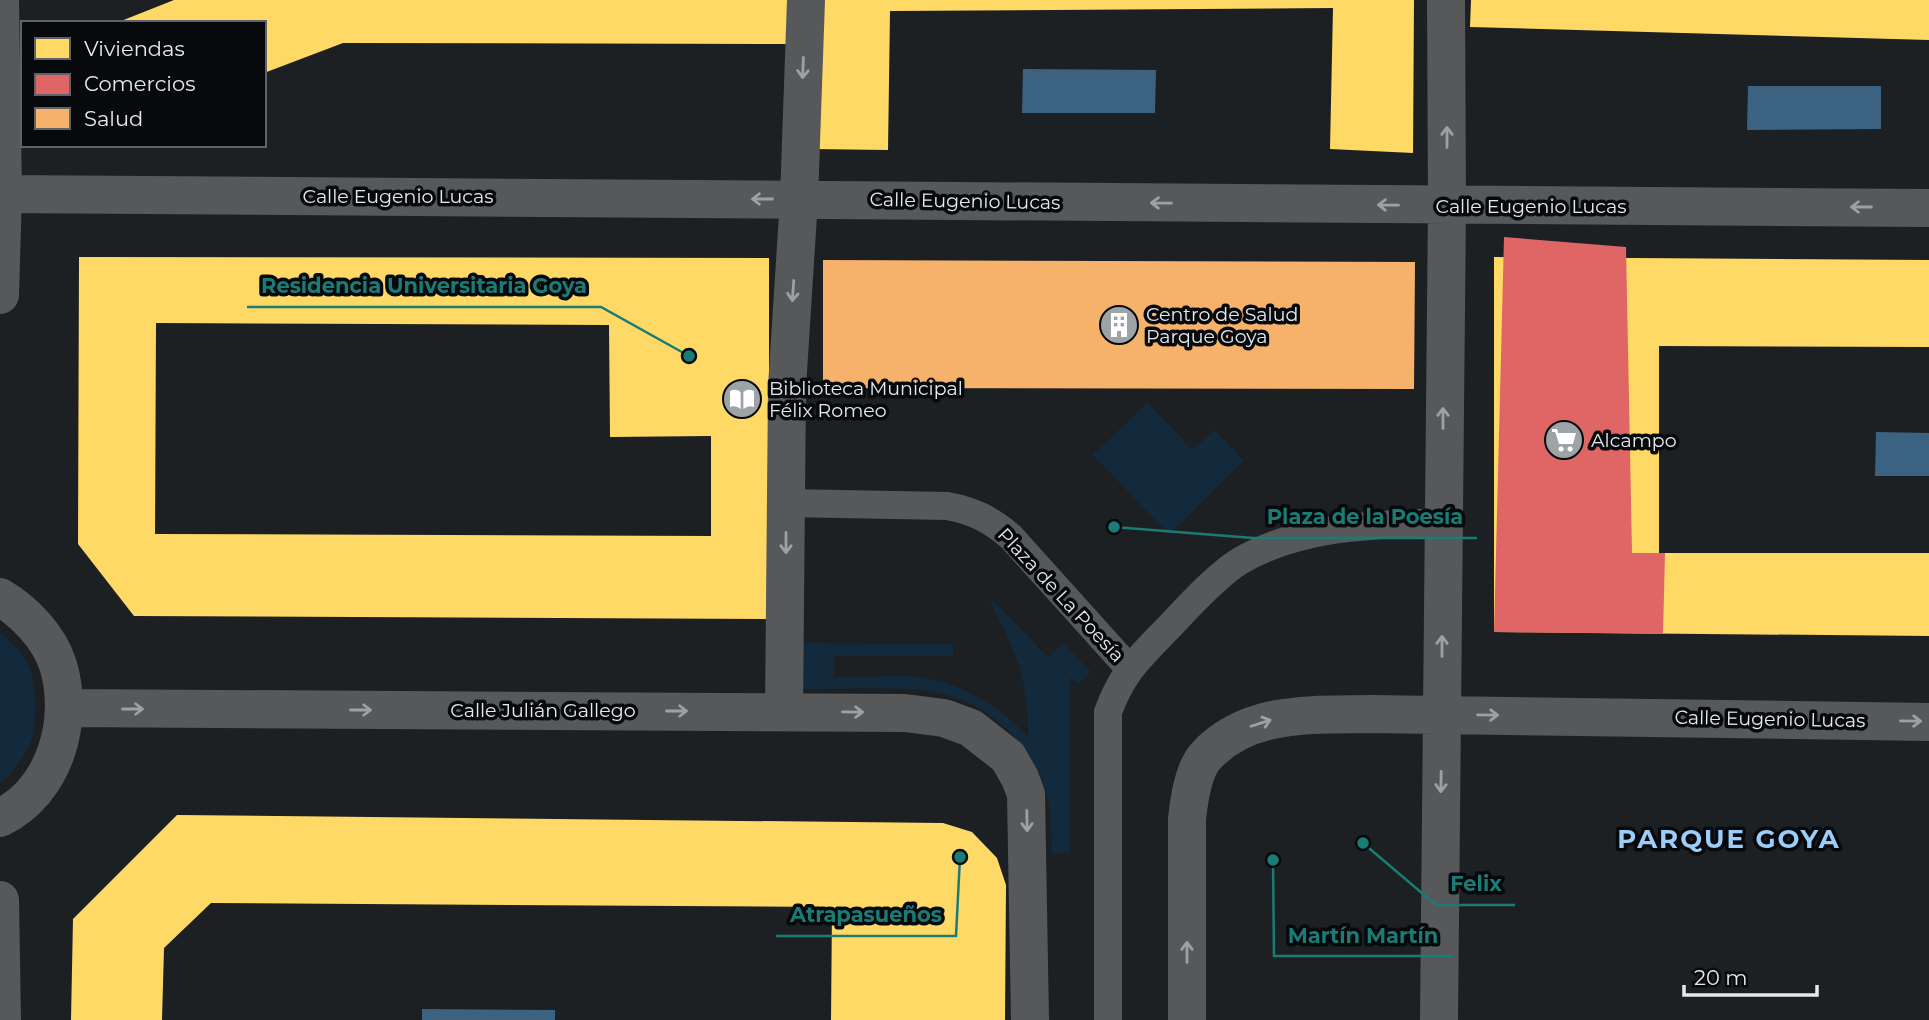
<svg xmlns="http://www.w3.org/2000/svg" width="1929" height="1020" font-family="Montserrat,sans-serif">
<rect width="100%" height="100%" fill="#1d2023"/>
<!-- green -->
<path fill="#132a3d" d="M 1147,403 L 1193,450 L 1214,430 L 1244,461 L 1169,534 L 1093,455 Z
M 993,601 L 1048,657 L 1063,643 L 1091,672 L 1078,684 L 1070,677 L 1069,853 L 1052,854 C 1051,834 1052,814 1047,795 C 1033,745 990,704 939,693 C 900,685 841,690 800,689 L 801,643 L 953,644 L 953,656 L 834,656 L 834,677 C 855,678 877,676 899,676 C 950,676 992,700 1028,736 C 1030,689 1015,643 990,604 Z
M 0,633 C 10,642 24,654 29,667 C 37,687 36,717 32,738 C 28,754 12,773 0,783 Z"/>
<!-- water -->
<path fill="#3c6282" d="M 1023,69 L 1156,70 L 1155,113 L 1022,113 Z
M 1748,86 L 1881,86 L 1881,129 L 1747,130 Z
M 1876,432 L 1929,433 L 1929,476 L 1875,476 Z
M 422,1009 L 555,1010 L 555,1020 L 422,1020 Z"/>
<!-- homes -->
<path fill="#ffd966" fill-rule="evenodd" d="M 174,0 L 800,0 L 800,44 L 343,43 L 264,73 L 264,23 L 116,23 Z
M 816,0 L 1414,0 L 1413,153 L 1330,149 L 1333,8 L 890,11 L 888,150 L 811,149 Z
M 1471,0 L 1929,0 L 1929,40 L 1470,27 Z
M 79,257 L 769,258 L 769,619 L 134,616 L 78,544 ZM 156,323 L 609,325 L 610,437 L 711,436 L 711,536 L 155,534 Z
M 1494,257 L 1929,260 L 1929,347 L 1659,346 L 1659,553 L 1929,553 L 1929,636 L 1494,632 Z
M 177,815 L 943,823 L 972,832 L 997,858 L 1006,885 L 1005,1020 L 831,1020 L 832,907 L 211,903 L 164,948 L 162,1020 L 71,1020 L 73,919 Z"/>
<!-- shops -->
<path fill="#e06666" d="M 1504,237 L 1626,247 L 1632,553 L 1665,553 L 1663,634 L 1494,632 Z"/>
<!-- health -->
<path fill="#f6b26b" d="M 823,260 L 1415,262 L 1414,389 L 823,388 Z"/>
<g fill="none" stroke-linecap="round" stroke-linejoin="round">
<!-- pedestrian -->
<path stroke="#57585a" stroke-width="28" d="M 786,503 L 947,506 C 974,511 990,519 1011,537 L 1129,668
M 1108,1020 L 1108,712 C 1123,671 1141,656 1170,626 C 1188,607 1218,574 1240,561 C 1301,525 1374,525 1442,522"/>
<!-- minor -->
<path stroke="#57585a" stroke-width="38" d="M 0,194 L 1929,208
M 0,295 L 3,193 L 0,0
M 0,597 C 25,612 49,637 58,665 C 75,721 55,791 0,818
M 65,708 L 905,713 L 944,718 L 971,728 L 1008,757 L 1020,778 L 1026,794 L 1030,1020
M 784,711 L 787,387 L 799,199 L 806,0
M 0,900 L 2,1020
M 1187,1020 L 1187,819 C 1189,801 1193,771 1205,757 C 1247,710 1313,715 1369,714 L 1929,722
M 1439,1020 L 1447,205 L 1446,0"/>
</g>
<!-- one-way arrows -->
<defs><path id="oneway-shaft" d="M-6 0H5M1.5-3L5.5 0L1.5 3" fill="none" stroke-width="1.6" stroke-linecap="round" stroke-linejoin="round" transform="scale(1.75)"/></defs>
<g stroke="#9ea0a4">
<use href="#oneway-shaft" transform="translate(803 68) rotate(92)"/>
<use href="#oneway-shaft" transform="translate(1447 137) rotate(-90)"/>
<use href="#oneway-shaft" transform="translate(762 199) rotate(-180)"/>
<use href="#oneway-shaft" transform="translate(1161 203) rotate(-179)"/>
<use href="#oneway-shaft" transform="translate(1388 205) rotate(-179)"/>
<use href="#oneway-shaft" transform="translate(1861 207) rotate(-180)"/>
<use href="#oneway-shaft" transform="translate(793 291) rotate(94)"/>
<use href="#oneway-shaft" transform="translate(1443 418) rotate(-90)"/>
<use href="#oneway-shaft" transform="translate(786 543) rotate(90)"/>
<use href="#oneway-shaft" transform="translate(1442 646) rotate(-90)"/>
<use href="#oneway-shaft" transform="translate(133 709)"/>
<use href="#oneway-shaft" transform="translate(361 710)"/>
<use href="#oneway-shaft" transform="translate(677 711)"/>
<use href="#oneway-shaft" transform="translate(853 712) rotate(1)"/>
<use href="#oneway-shaft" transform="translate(1488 715) rotate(1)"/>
<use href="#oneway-shaft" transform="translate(1911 721) rotate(1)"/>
<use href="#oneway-shaft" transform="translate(1261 723) rotate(-18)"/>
<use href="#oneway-shaft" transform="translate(1441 782) rotate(91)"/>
<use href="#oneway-shaft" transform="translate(1027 821) rotate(89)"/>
<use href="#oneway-shaft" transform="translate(1187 952) rotate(-90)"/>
</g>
<!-- icons -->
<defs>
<symbol id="building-disc" viewBox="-11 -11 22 22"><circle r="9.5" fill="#9ea3a6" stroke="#07090c"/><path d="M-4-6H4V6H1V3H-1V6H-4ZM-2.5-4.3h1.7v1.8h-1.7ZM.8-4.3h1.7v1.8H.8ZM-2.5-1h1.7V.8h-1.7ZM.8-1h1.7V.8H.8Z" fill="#fff"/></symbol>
<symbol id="library-disc" viewBox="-11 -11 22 22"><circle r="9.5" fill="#9ea3a6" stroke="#07090c"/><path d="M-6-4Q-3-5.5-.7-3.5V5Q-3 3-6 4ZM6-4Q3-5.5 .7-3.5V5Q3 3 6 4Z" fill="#fff"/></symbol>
<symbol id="supermarket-disc" viewBox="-11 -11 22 22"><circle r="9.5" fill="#9ea3a6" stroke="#07090c"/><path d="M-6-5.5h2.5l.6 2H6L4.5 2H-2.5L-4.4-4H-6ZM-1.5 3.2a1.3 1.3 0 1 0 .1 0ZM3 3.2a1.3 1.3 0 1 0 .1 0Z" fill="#fff"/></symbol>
</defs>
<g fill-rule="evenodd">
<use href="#building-disc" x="1097" y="303" width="44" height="44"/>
<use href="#library-disc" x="720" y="377" width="44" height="44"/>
<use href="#supermarket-disc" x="1542" y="418" width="44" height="44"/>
</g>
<g text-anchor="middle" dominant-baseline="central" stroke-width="7" stroke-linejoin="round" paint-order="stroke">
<!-- street labels -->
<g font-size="19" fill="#e4e9ed" stroke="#07090c">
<text x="398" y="196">Calle Eugenio Lucas</text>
<text transform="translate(965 201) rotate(1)">Calle Eugenio Lucas</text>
<text x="1531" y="206">Calle Eugenio Lucas</text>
<text transform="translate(1061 595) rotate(47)">Plaza de La Poesía</text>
<text x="543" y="710">Calle Julián Gallego</text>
<text transform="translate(1770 719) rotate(1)">Calle Eugenio Lucas</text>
</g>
<!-- poi labels -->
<g font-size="19" fill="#e4e9ed" stroke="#07090c" text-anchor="start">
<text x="1146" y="314">Centro de Salud<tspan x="1146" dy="22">Parque Goya</tspan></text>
<text x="769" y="388">Biblioteca Municipal<tspan x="769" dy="22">Félix Romeo</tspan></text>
<text x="1591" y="440">Alcampo</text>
</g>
<!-- district labels -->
<g font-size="26" font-weight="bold" letter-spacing="2" fill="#9ccdf8" stroke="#07090c">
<text x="1729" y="839">PARQUE GOYA</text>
</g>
</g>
<!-- callouts -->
<path fill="none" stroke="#1a7c74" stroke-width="2.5" d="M689 356L601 307H247M1114 527L1253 538H1477M1363 843L1436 905H1515M960 857L956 936H776M1273 860L1274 956H1453"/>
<g fill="#1a7c74" stroke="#07090c" stroke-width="2.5">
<circle cx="689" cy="356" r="7"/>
<circle cx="1114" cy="527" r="7"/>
<circle cx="1363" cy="843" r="7"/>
<circle cx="960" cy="857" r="7"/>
<circle cx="1273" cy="860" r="7"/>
</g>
<g font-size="21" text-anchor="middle" font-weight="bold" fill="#1a7c74" stroke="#07090c" stroke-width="7" stroke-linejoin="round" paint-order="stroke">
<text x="424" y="293">Residencia Universitaria Goya</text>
<text x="1365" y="524">Plaza de la Poesía</text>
<text x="1476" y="891">Felix</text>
<text x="866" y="922">Atrapasueños</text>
<text x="1363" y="943">Martín Martín</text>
</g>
<!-- legend -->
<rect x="21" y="21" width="245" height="126" fill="#07090c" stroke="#5f6366" stroke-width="2"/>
<rect x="35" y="38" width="35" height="21" fill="#ffd966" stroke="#5f6366" stroke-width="2"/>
<text x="84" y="56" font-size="21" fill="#e4e9ed">Viviendas</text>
<rect x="35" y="74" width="35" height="21" fill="#e06666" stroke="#5f6366" stroke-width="2"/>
<text x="84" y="91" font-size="21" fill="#e4e9ed">Comercios</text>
<rect x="35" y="108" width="35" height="21" fill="#f6b26b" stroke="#5f6366" stroke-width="2"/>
<text x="84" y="126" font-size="21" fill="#e4e9ed">Salud</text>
<!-- scale -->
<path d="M1684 985v10h133v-10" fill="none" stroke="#e4e9ed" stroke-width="3.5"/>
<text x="1694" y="985" font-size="21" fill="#e4e9ed" stroke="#07090c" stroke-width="5" paint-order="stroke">20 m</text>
</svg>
